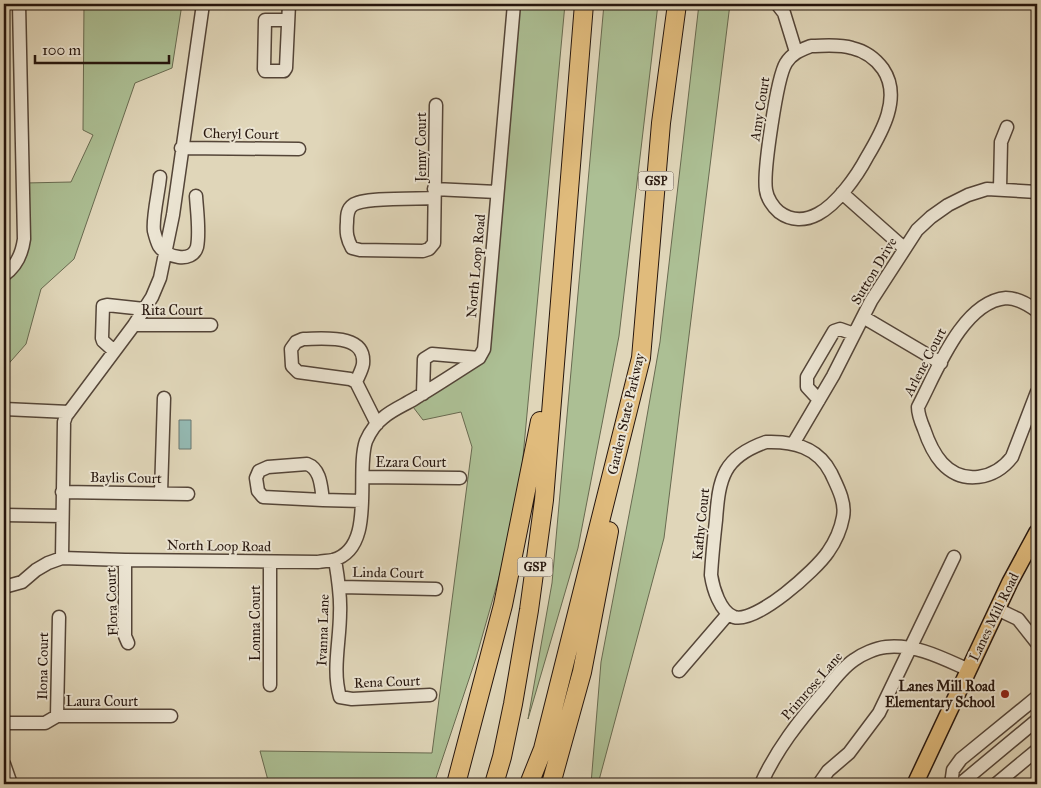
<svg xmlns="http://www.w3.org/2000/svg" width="1041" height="788" font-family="'IM FELL Great Primer',serif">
<rect width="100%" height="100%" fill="#e0d6b9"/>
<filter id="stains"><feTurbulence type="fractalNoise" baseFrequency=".004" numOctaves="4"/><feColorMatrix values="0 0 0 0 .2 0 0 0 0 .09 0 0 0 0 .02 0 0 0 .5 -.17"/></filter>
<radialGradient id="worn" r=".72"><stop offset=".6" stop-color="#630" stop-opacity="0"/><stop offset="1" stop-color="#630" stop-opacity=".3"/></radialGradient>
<!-- green -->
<path fill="#acbf94" stroke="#686a50" d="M 84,4 L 182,4 L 172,68 L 135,83 L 74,259 L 41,289 L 26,344 L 4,369 L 4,294 L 6,274 L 27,246 L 25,183 L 71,182 L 93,135 L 83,130 Z
M 515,4 L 565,4 L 518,511 L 476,658 L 434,784 L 269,784 L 260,751 L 432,753 L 472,447 L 461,412 L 423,420 L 410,403 L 483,353 Z
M 604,4 L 658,4 L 619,336 L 578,548 L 528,719 L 552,583 Z
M 699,4 L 730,4 L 664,538 L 598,784 L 591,784 L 601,662 L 637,473 L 660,342 Z"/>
<!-- water -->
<path fill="#94b9b2" stroke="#687770" d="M 179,420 L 191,420 L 191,449 L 179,449 Z"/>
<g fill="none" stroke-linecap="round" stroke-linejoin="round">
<defs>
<path id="minor" d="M 777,4 L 784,13 L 796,52
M 288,20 L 265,20 L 265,21 L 264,69 L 265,71 L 284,71 L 286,68 L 289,4
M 811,46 C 824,46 839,44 852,48 C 865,51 875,58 883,69 C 902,97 882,132 867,157 C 857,176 837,204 818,214 C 805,221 791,221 779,212 C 773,207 767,198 766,190 C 763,172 777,77 786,63 C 792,53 801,50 811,46 Z
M 181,148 L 299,149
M 160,177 C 159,190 152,219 154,231 C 155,235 157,242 159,246 C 166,257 192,264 197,247 C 200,232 197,212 196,196
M 434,189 L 497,192
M 1000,189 L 1001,142 L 1007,127
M 842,193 L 904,248
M 434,198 C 419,199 363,197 353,205 C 347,209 347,216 347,222 C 346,233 347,239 352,248 L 360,250 L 423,251 L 429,249 L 434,243 L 436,105
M 4,275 C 17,266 22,254 24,239 L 19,4
M 1037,311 C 1029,305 1017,298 1006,298 C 962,302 936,373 918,407 C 918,415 921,422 924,429 C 928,441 934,454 942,463 C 963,486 995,479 1012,457 L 1037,392
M 863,317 L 941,363
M 134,325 L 211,325
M 303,339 C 323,339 366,333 363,364 C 362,370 358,377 356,382 L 350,379 L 298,372 L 292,366 L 291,349 L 296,342 Z
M 114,351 L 103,341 L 102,338 L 103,306 L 107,305 L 144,309
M 356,382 L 377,424
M 423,394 L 424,359 L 432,354 L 479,358
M 819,400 L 807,387 L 807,377 L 834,331 L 840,329 L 854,334
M 4,409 L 69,412
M 766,442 C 793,441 818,447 831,473 C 837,486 846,502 843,517 C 841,528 835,542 828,552 C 816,570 756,624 734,617 C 720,612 713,588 711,575 C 712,557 714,538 716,520 C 719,478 723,457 766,442 Z
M 793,444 L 833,376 L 871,301 L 917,230 L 931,217 L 948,205 L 968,195 L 987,189 L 1037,192
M 307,464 C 321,469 321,487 323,500 L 263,497 L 258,491 L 256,478 L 259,471 L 268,467 Z
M 363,477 L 460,478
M 62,492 L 188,494
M 161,493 L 164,398
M 323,500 L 362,501
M 4,515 L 62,516
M 62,558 L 64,422 L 66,416 L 134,325 L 152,297 L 160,278 L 173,215 L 203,4
M 125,560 L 125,636 L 128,643
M 335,560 C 338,578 341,595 340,613 C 340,641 332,670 340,697 L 352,699 L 430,695
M 270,562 L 270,685
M 4,587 L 22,582 L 36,570 L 48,563 L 62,558 L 125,560 L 318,562 C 323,561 328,561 333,560 C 377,548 355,473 366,441 C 370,432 376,423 384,417 C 392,410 404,405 414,399 C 436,386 457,372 479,358 L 484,349 L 514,4
M 340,587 L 436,589
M 997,609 L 1018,619 L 1037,643
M 679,671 L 728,614
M 57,716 L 59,617
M 4,723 L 45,723 L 57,716 L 171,716
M 4,764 L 11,784
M 761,784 C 776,750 799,721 823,693 C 832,682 842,668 854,660 C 862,654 876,648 886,647 C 916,644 942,658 969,670
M 819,784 L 828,771 L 849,753 L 879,713 L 954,557
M 951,784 L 953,770 L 961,759 L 1037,697
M 960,784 L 1037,720
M 996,784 L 1037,750"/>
<path id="major" d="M 915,784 L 1010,582 L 1037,532"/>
<path id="highway" d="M 456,784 L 503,605 L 540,421
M 494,784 L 502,757 L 513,704 L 529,610 L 544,500 L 584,4
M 529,784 L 543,749 L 641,358 L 661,123 L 677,4
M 551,784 L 582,672 L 609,531"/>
</defs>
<!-- minor casing -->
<use href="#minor" stroke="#544538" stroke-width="15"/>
<!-- major casing -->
<use href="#major" stroke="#25150d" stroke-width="18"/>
<!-- highway casing -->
<use href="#highway" stroke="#25150d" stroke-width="20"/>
<!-- minor -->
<use href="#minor" stroke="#ebe4d2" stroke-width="12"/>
<!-- major -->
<use href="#major" stroke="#e0bb7c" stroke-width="15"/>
<!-- highway -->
<use href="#highway" stroke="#e0bb7c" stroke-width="18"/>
</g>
<!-- markers -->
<circle fill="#8f2418" stroke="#ebe4d2" stroke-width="2" cx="1005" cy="694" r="5"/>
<g text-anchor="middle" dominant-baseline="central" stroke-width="4" stroke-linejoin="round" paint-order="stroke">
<!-- shield labels -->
<g fill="#ebe4d2" stroke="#605348" stroke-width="1">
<rect x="638.5" y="171.5" width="35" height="19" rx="4"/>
<rect x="517.5" y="557.5" width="35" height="19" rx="4"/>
</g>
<g font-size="12" font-weight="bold" fill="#25150d">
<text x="656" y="181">GSP</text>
<text x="535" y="567">GSP</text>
</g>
<!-- street labels -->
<g font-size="14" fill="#25150d" stroke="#ebe4d2">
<text transform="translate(760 109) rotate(-81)">Amy Court</text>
<text transform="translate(241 134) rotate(1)">Cheryl Court</text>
<text transform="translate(421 147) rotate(-90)">Jenny Court</text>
<text transform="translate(476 266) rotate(-85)">North Loop Road</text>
<text transform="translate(874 271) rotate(-59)">Sutton Drive</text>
<text x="172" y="310">Rita Court</text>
<text transform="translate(925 362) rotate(-62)">Arlene Court</text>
<text transform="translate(626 414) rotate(-77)">Garden State Parkway</text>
<text x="411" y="462">Ezara Court</text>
<text transform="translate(126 478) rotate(1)">Baylis Court</text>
<text transform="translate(701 524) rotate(-84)">Kathy Court</text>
<text transform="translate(219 546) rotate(1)">North Loop Road</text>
<text transform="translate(388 573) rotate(1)">Linda Court</text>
<text transform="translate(112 602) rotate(-92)">Flora Court</text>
<text transform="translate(994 617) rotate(-64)">Lanes Mill Road</text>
<text transform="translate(255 623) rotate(-90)">Lonna Court</text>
<text transform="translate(323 630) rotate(-88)">Ivanna Lane</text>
<text transform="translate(43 666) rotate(-89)">Ilona Court</text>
<text transform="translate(387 682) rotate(-2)">Rena Court</text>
<text transform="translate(812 686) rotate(-49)">Primrose Lane</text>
<text x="102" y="701">Laura Court</text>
</g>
<!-- poi labels -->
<g font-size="14" font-weight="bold" fill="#25150d" stroke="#ebe4d2" text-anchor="end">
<text x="995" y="686">Lanes Mill Road<tspan x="995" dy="16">Elementary School</tspan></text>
</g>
</g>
<!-- margin -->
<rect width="1041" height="788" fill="none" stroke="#e0d6b9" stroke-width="20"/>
<rect x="5" y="5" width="1031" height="778" fill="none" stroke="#25150d" stroke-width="2.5"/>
<rect x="10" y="10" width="1021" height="768" fill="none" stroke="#25150d"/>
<!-- scale -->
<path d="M35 55v8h134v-8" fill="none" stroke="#25150d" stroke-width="2.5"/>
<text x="42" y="55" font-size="15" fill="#25150d" stroke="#ebe4d2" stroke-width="4" paint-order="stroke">100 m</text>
<rect width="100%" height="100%" filter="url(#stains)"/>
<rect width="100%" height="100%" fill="url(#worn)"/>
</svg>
